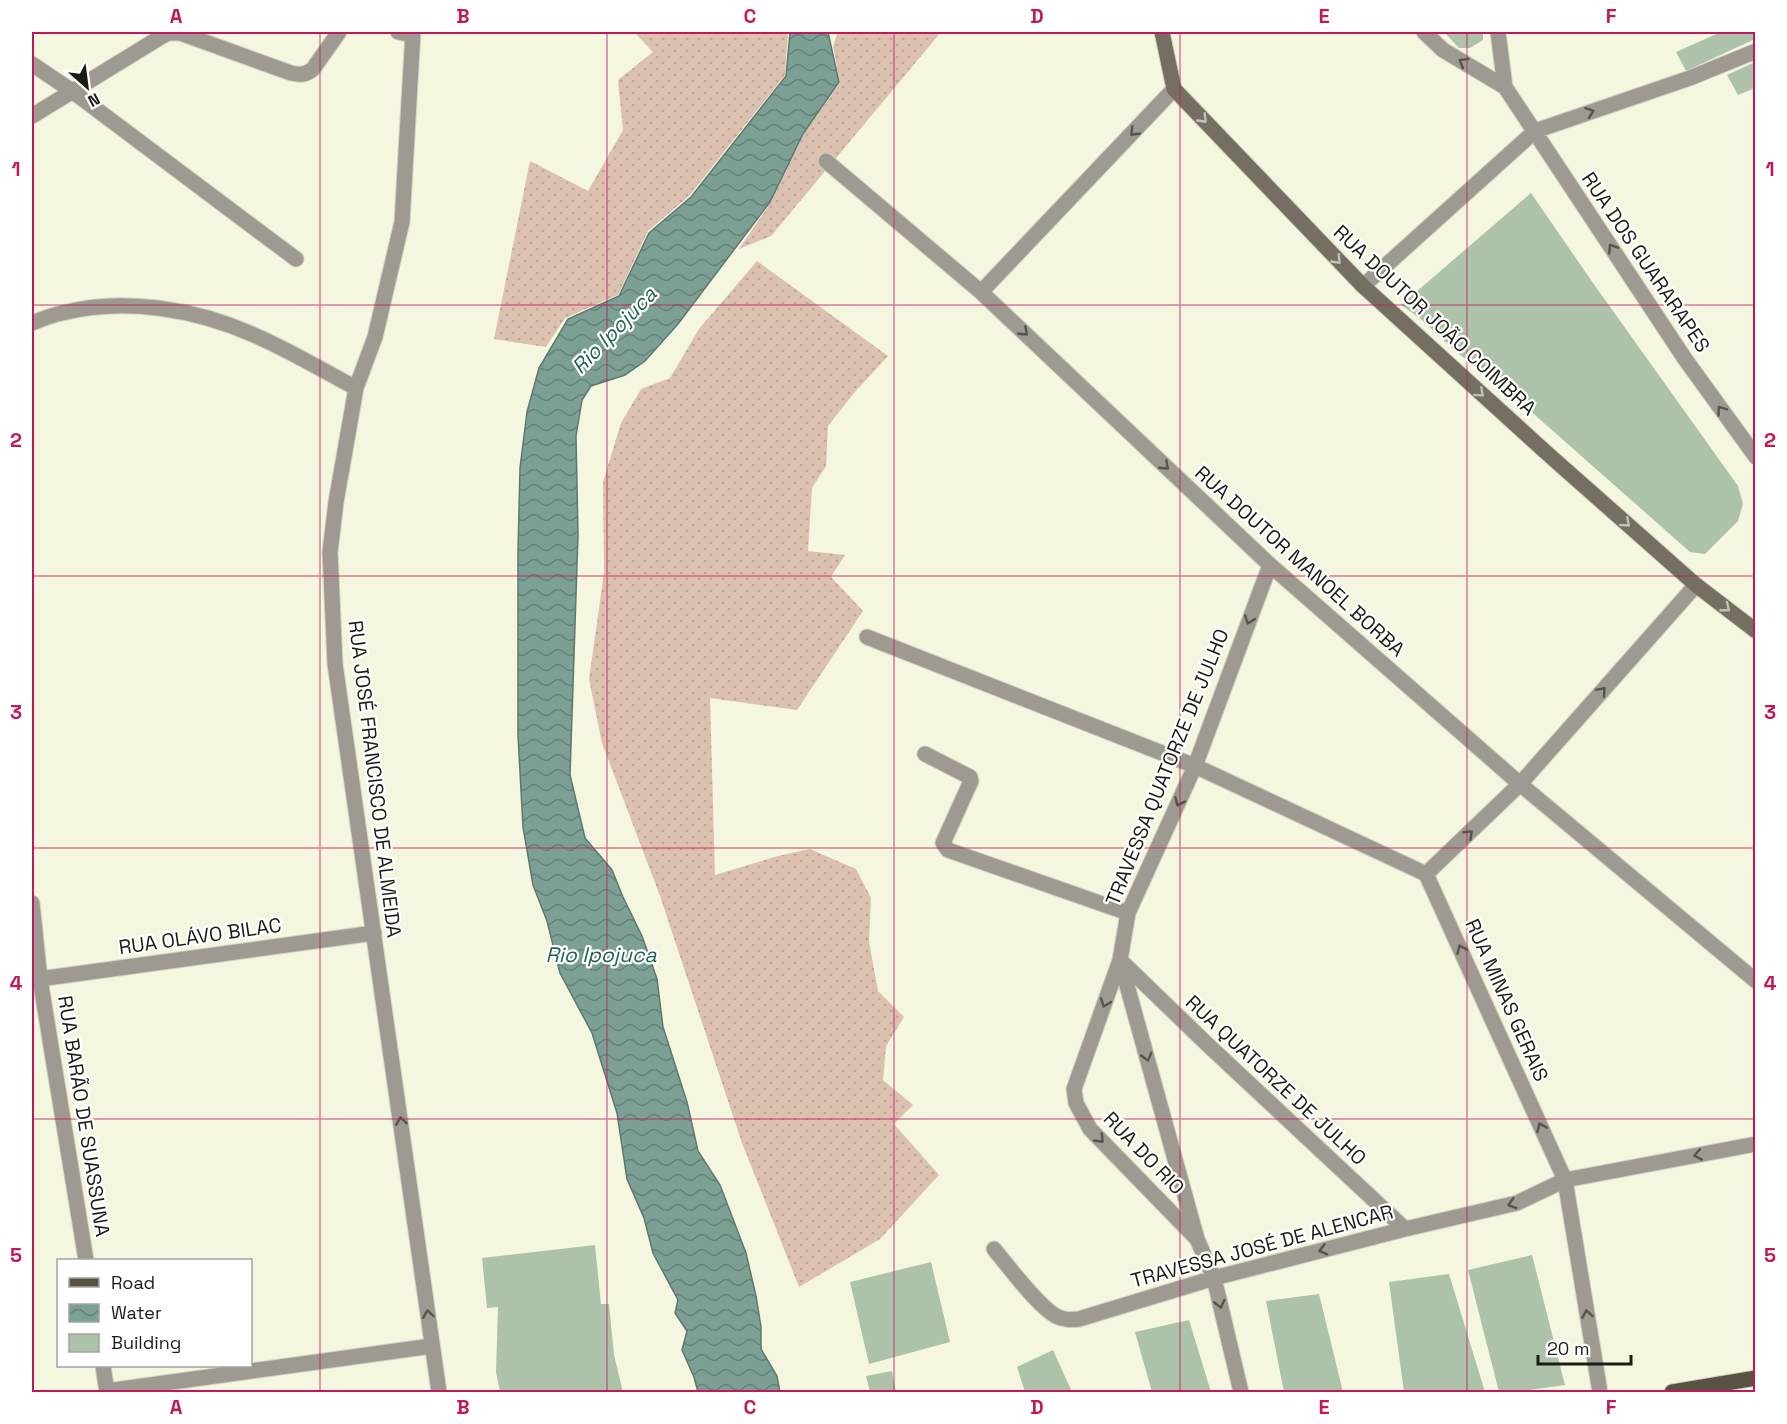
<svg xmlns="http://www.w3.org/2000/svg" width="1787" height="1424" font-family="'Space Grotesk',sans-serif">
<defs>
<pattern id="grass-dots" width="8" height="8" patternUnits="userSpaceOnUse" patternTransform="scale(1.5)"><rect width="8" height="8" fill="#dcc0b0"/><path d="M2 2h.1M6 6h.1" fill="none" stroke="#bca496" stroke-width="1.8" stroke-linecap="round"/></pattern>
<pattern id="water-waves" width="16" height="10" patternUnits="userSpaceOnUse" patternTransform="scale(1.5)"><rect width="16" height="10" fill="#7ca094"/><path d="M0 5q4-4 8 0t8 0" fill="none" stroke="#658278"/></pattern>
</defs>
<rect width="100%" height="100%" fill="#f4f6e0"/>
<!-- grass -->
<path fill="url(#grass-dots)" d="M 634,32 L 788,32 L 785,75 L 689,196 L 648,231 L 618,295 L 565,318 L 546,347 L 494,339 L 530,161 L 588,191 L 623,130 L 618,80 L 653,52 Z
M 838,32 L 941,32 L 771,236 L 739,249 L 771,202 L 804,134 L 840,83 L 833,46 Z
M 757,261 L 888,356 L 854,393 L 828,426 L 826,466 L 812,488 L 808,551 L 845,555 L 831,577 L 863,611 L 797,710 L 710,698 L 715,875 L 778,856 L 810,849 L 856,869 L 871,898 L 869,942 L 878,991 L 904,1017 L 886,1046 L 883,1080 L 913,1105 L 894,1124 L 939,1175 L 880,1239 L 799,1287 L 742,1143 L 660,896 L 602,743 L 589,679 L 604,573 L 603,482 L 621,423 L 641,389 L 670,378 L 699,329 Z"/>
<!-- water -->
<path fill="url(#water-waves)" stroke="#5f786e" stroke-width="1.5" d="M 790,32 L 828,32 L 839,82 L 803,134 L 770,202 L 678,324 L 645,361 L 625,375 L 591,386 L 582,400 L 576,436 L 578,535 L 570,775 L 585,838 L 612,870 L 623,897 L 642,936 L 657,979 L 663,1027 L 687,1102 L 698,1151 L 720,1185 L 746,1253 L 756,1296 L 761,1327 L 761,1349 L 777,1376 L 780,1392 L 698,1392 L 694,1377 L 682,1350 L 687,1331 L 675,1313 L 678,1300 L 653,1253 L 644,1218 L 627,1179 L 617,1113 L 592,1033 L 560,973 L 547,921 L 533,885 L 523,827 L 518,735 L 518,552 L 520,468 L 527,412 L 539,368 L 568,319 L 619,296 L 649,233 L 691,197 L 786,76 Z"/>
<!-- building -->
<path fill="#acc3a9" d="M 1444,32 L 1483,32 L 1483,40 L 1470,48 L 1459,48 Z
M 1721,32 L 1755,32 L 1755,39 L 1686,71 L 1676,52 Z
M 1755,62 L 1755,88 L 1738,95 L 1727,75 Z
M 1531,193 L 1593,283 L 1738,486 L 1743,504 L 1738,521 L 1705,554 L 1690,552 L 1527,408 L 1454,350 L 1421,319 L 1401,305 Z
M 595,1245 L 601,1304 L 609,1304 L 614,1355 L 623,1392 L 500,1392 L 496,1372 L 498,1307 L 487,1308 L 482,1258 Z
M 1532,1255 L 1565,1385 L 1514,1392 L 1499,1392 L 1468,1270 Z
M 931,1262 L 950,1342 L 869,1364 L 850,1282 Z
M 1449,1274 L 1485,1392 L 1404,1392 L 1389,1282 Z
M 1319,1294 L 1343,1392 L 1284,1392 L 1266,1301 Z
M 1189,1320 L 1211,1392 L 1152,1392 L 1135,1332 Z
M 1053,1350 L 1072,1392 L 1025,1392 L 1017,1367 Z
M 892,1371 L 896,1392 L 870,1392 L 866,1376 Z"/>
<g fill="none" stroke-linecap="round" stroke-linejoin="round">
<defs>
<path id="lane" d="M 398,32 L 412,35
M 164,35 L 169,33 L 180,33 L 291,73 C 300,75 306,75 313,69 L 339,32
M 107,1391 L 432,1346"/>
<path id="street" d="M 413,32 L 402,222 L 375,337 L 356,388 L 336,502 L 330,552 L 335,664 L 439,1392
M 1424,32 L 1443,50 L 1505,87 L 1685,359 L 1756,457
M 1498,32 L 1505,87
M 32,64 L 72,91 L 296,259
M 32,116 L 164,35
M 826,161 L 981,292 L 1270,565 L 1520,784 L 1756,981
M 1363,286 L 1535,131 L 1690,78 L 1756,51
M 981,292 L 1174,89
M 32,323 C 42,319 52,315 62,313 C 125,297 196,309 254,335 C 289,350 322,370 356,388
M 867,637 L 1195,766 L 1426,874 L 1565,1180 L 1600,1392
M 925,754 L 966,775 L 970,777 L 971,781 L 943,843 L 948,850 L 1128,913
M 1426,874 L 1520,784 L 1696,585
M 32,903 L 40,979 L 86,1260
M 1120,960 L 1197,1239 L 1214,1278 L 1241,1392
M 1121,961 L 1208,1045 L 1405,1229
M 32,980 L 374,933
M 1197,1239 L 1090,1129 L 1076,1103 L 1074,1089 L 1120,960 L 1128,913 L 1195,766 L 1270,565
M 994,1249 C 1008,1266 1038,1306 1056,1316 C 1064,1320 1070,1320 1079,1319 L 1214,1278 L 1405,1229 L 1517,1203 L 1565,1180 L 1756,1144
M 103,1366 L 107,1392"/>
<path id="secondary" d="M 1162,32 L 1174,89 L 1363,286 L 1549,455 L 1696,585 L 1756,631"/>
<path id="primary" d="M 1672,1392 L 1756,1378"/>
</defs>
<!-- lane casing -->
<use href="#lane" stroke="#d1d3bf" stroke-width="17"/>
<!-- street casing -->
<use href="#street" stroke="#d1d3bf" stroke-width="17"/>
<!-- secondary casing -->
<use href="#secondary" stroke="#d1d3bf" stroke-width="17"/>
<!-- primary casing -->
<use href="#primary" stroke="#d1d3bf" stroke-width="17"/>
<!-- lane -->
<use href="#lane" stroke="#9e9991" stroke-width="15"/>
<!-- street -->
<use href="#street" stroke="#9e9991" stroke-width="15"/>
<!-- secondary -->
<use href="#secondary" stroke="#756f62" stroke-width="15"/>
<!-- primary -->
<use href="#primary" stroke="#595142" stroke-width="15"/>
</g>
<!-- one-way arrows -->
<defs><path id="oneway-chevron" d="M-2-3.5L2.5 0L-2 3.5" fill="none" stroke-width="1.6" stroke-linecap="round" stroke-linejoin="round" transform="scale(1.5)"/></defs>
<g stroke="#56544c">
<use href="#oneway-chevron" transform="translate(1463 62) rotate(-149)"/>
<use href="#oneway-chevron" transform="translate(1590 112) rotate(-19)"/>
<use href="#oneway-chevron" transform="translate(1134 132) rotate(134)"/>
<use href="#oneway-chevron" transform="translate(1612 248) rotate(-123)"/>
<use href="#oneway-chevron" transform="translate(1024 332) rotate(43)"/>
<use href="#oneway-chevron" transform="translate(1721 410) rotate(-126)"/>
<use href="#oneway-chevron" transform="translate(1165 466) rotate(43)"/>
<use href="#oneway-chevron" transform="translate(1249 620) rotate(110)"/>
<use href="#oneway-chevron" transform="translate(1602 691) rotate(-49)"/>
<use href="#oneway-chevron" transform="translate(1179 802) rotate(114)"/>
<use href="#oneway-chevron" transform="translate(1469 834) rotate(-44)"/>
<use href="#oneway-chevron" transform="translate(1461 949) rotate(-114)"/>
<use href="#oneway-chevron" transform="translate(1105 1003) rotate(110)"/>
<use href="#oneway-chevron" transform="translate(1147 1057) rotate(75)"/>
<use href="#oneway-chevron" transform="translate(401 1121) rotate(-98)"/>
<use href="#oneway-chevron" transform="translate(1541 1127) rotate(-114)"/>
<use href="#oneway-chevron" transform="translate(1100 1139) rotate(46)"/>
<use href="#oneway-chevron" transform="translate(1698 1155) rotate(169)"/>
<use href="#oneway-chevron" transform="translate(1512 1204) rotate(164)"/>
<use href="#oneway-chevron" transform="translate(1323 1250) rotate(166)"/>
<use href="#oneway-chevron" transform="translate(1220 1304) rotate(76)"/>
<use href="#oneway-chevron" transform="translate(428 1314) rotate(-98)"/>
<use href="#oneway-chevron" transform="translate(1587 1314) rotate(-99)"/>
</g>
<g stroke="#c1beb8">
<use href="#oneway-chevron" transform="translate(1203 119) rotate(46)"/>
<use href="#oneway-chevron" transform="translate(1337 260) rotate(46)"/>
<use href="#oneway-chevron" transform="translate(1480 393) rotate(42)"/>
<use href="#oneway-chevron" transform="translate(1626 523) rotate(41)"/>
<use href="#oneway-chevron" transform="translate(1726 608) rotate(38)"/>
</g>
<!-- grid -->
<path fill="none" stroke="#c2185b" stroke-width="1.5" stroke-opacity="0.55" d="M 320,32 L 320,1392M 607,32 L 607,1392M 894,32 L 894,1392M 1180,32 L 1180,1392M 1467,32 L 1467,1392M 32,305 L 1756,305M 32,576 L 1756,576M 32,848 L 1756,848M 32,1119 L 1756,1119"/>
<g text-anchor="middle" dominant-baseline="central" stroke-width="4.5" stroke-linejoin="round" paint-order="stroke">
<!-- street labels -->
<g font-size="20" fill="#1b1c14" stroke="#fff">
<text transform="translate(1646 262) rotate(56)">RUA DOS GUARARAPES</text>
<text transform="translate(1435 320) rotate(43)">RUA DOUTOR JOÃO COIMBRA</text>
<text transform="translate(1300 561) rotate(42)">RUA DOUTOR MANOEL BORBA</text>
<text transform="translate(1167 767) rotate(-68)">TRAVESSA QUATORZE DE JULHO</text>
<text transform="translate(375 779) rotate(83)">RUA JOSÉ FRANCISCO DE ALMEIDA</text>
<text transform="translate(200 936) rotate(-8)">RUA OLÁVO BILAC</text>
<text transform="translate(1507 1000) rotate(66)">RUA MINAS GERAIS</text>
<text transform="translate(1276 1080) rotate(43)">RUA QUATORZE DE JULHO</text>
<text transform="translate(84 1116) rotate(81)">RUA BARÃO DE SUASSUNA</text>
<text transform="translate(1144 1153) rotate(46)">RUA DO RIO</text>
<text transform="translate(1262 1246) rotate(-15)">TRAVESSA JOSÉ DE ALENCAR</text>
</g>
<!-- water labels -->
<g font-size="21" font-style="italic" fill="#1f6351" stroke="#fff">
<text transform="translate(614 330) rotate(-46)">Rio Ipojuca</text>
<text x="601" y="954">Rio Ipojuca</text>
</g>
</g>
<!-- border -->
<rect width="1787" height="1424" fill="none" stroke="#ffffff" stroke-width="66"/>
<!-- legend -->
<rect x="57" y="1259" width="195" height="108" fill="#ffffff" stroke="#a4a4a1" stroke-width="1.5"/>
<rect x="69" y="1278" width="30" height="9" fill="#595142" stroke="#a4a4a1" stroke-width="1.5"/>
<text x="111" y="1289" font-size="18" fill="#1b1c14">Road</text>
<rect x="69" y="1304" width="30" height="18" fill="url(#water-waves)" stroke="#a4a4a1" stroke-width="1.5"/>
<text x="111" y="1319" font-size="18" fill="#1b1c14">Water</text>
<rect x="69" y="1334" width="30" height="18" fill="#acc3a9" stroke="#a4a4a1" stroke-width="1.5"/>
<text x="111" y="1349" font-size="18" fill="#1b1c14">Building</text>
<!-- north arrow -->
<g transform="translate(87 87) rotate(152)" stroke="#ffffff" stroke-width="4.5" paint-order="stroke">
<path d="M0-4.5L10 22L0 15L-10 22Z" fill="#1b1c14"/>
<text y="-9" font-size="16" font-weight="bold" text-anchor="middle" fill="#1b1c14">N</text>
</g>
<!-- scale -->
<path d="M1538 1355v9h93v-9" fill="none" stroke="#1b1c14" stroke-width="3"/>
<text x="1547" y="1355" font-size="18" fill="#1b1c14" stroke="#ffffff" stroke-width="4.5" paint-order="stroke">20 m</text>
<rect x="33" y="33" width="1721" height="1358" fill="none" stroke="#c2185b" stroke-width="2"/>
<g font-size="20" text-anchor="middle" font-weight="bold" fill="#c2185b">
<text x="176" y="23">A</text>
<text x="463" y="23">B</text>
<text x="750" y="23">C</text>
<text x="1037" y="23">D</text>
<text x="1324" y="23">E</text>
<text x="1611" y="23">F</text>
<text x="16" y="176">1</text>
<text x="1770" y="176">1</text>
<text x="16" y="447">2</text>
<text x="1770" y="447">2</text>
<text x="16" y="719">3</text>
<text x="1770" y="719">3</text>
<text x="16" y="990">4</text>
<text x="1770" y="990">4</text>
<text x="16" y="1262">5</text>
<text x="1770" y="1262">5</text>
<text x="176" y="1414">A</text>
<text x="463" y="1414">B</text>
<text x="750" y="1414">C</text>
<text x="1037" y="1414">D</text>
<text x="1324" y="1414">E</text>
<text x="1611" y="1414">F</text>
</g>
</svg>
